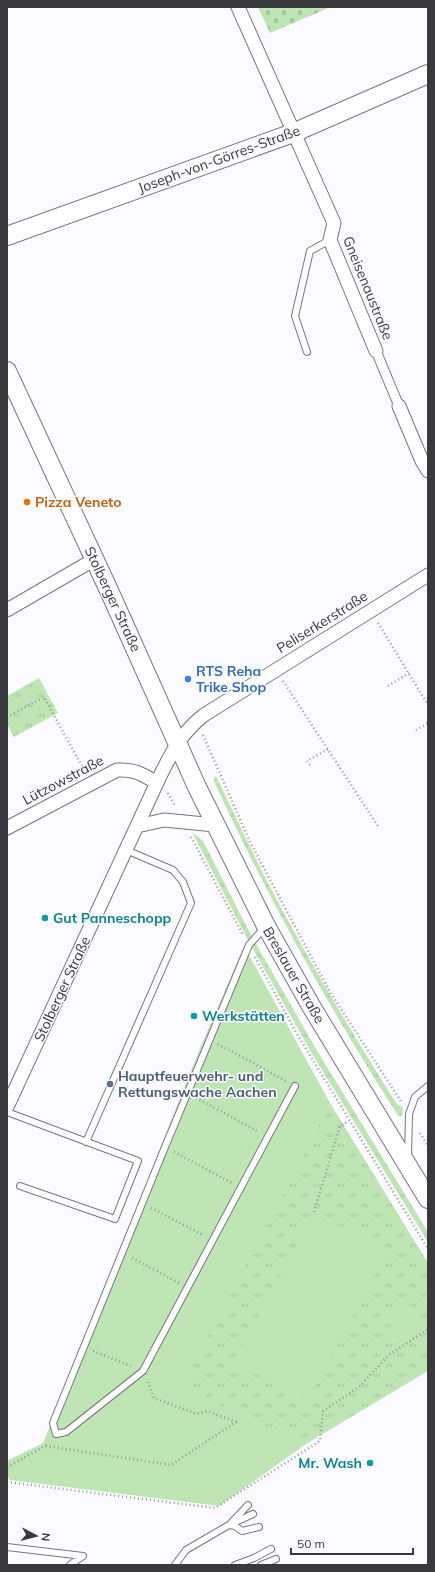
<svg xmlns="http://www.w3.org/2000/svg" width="435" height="1572" font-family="Mulish,sans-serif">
<defs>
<pattern id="grass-tufts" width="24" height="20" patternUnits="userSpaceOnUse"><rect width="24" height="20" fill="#bfe5b5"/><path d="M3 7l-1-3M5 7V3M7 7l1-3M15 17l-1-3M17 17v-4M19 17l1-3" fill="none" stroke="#a5c59d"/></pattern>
<pattern id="cemetery-stones" width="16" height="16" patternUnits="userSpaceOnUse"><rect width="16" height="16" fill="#bfe5b5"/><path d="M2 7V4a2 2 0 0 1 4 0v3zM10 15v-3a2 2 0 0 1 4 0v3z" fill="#a5c59d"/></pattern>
</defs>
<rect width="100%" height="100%" fill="#fbfbff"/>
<!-- grass -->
<path fill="url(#grass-tufts)" d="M 39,678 L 58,713 L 14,737 L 7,724 L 7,696 Z
M 216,776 C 237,819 256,861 278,902 C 315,971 355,1038 397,1104 L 403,1108 L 402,1116 L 399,1116 L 397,1114 C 328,1006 266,895 213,779 Z
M 192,832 L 203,841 L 252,937 L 316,1049 L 428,1232 L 428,1242 L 311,1052 L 249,942 Z
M 330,1103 L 428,1263 L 428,1371 L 306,1444 L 180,1388 Z"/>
<!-- cemetery -->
<path fill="url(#cemetery-stones)" d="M 258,7 L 331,7 L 270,33 Z"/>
<!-- garden -->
<path fill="#bfe5b5" d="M 244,946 L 330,1103 L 181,1388 L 306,1444 L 219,1506 L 10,1480 L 7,1476 L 7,1461 L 43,1443 L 200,1048 Z
M 314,1212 L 388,1250 L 308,1399 L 234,1362 Z
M 407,1301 L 424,1326 L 402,1341 L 385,1316 Z"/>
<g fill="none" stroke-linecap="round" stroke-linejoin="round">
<defs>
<path id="service" d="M 307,352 L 295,316 L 310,251 L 330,240
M 265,927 L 249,945 L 165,1147 L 53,1423 L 56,1434 L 66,1432 L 143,1371 L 295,1086
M 7,1112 L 138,1161 L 115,1219 L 20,1186
M 86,1142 L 191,903 L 183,882 L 173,870 L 126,850
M 408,1156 L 409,1114 L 415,1097 L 428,1086
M 231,1523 L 248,1505
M 229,1525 L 235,1526 L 242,1531 L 259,1527
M 7,1547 L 83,1556 L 70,1565
M 175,1565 L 186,1550 L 229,1525 L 253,1514
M 235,1565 L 254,1558 L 271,1549
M 261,1565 L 276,1559"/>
<path id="pedestrian" d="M 376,351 L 399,406"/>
<path id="minor" d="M 238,7 L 334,223 L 330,240 L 376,351
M 399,406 L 422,461 L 428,471
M 7,610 L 95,559
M 137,826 L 164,820 L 215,825
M 7,828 L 117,770 C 135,769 142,774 157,783
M 7,1107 L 160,776 C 172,752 181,733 204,715 L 428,575"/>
<path id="secondary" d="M 7,236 L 293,133 L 428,74
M 7,371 L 112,597 L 197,787 L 266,926 L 311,1006 L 428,1199"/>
</defs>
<!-- service casing -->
<use href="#service" stroke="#777680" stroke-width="8"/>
<!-- pedestrian casing -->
<use href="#pedestrian" stroke="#777680" stroke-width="11"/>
<!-- minor casing -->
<use href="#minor" stroke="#777680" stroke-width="15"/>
<!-- secondary casing -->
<use href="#secondary" stroke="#777680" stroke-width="20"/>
<!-- path -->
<path stroke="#97979b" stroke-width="2.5" stroke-dasharray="1 3" stroke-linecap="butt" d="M 378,623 L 428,705
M 283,681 L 378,826
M 388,686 L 409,673
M 7,717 L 44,697 L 85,772
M 416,730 L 428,723
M 203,735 L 250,842 L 330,992 L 402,1103
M 310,765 L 307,761 L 328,749
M 168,793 L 175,806
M 191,837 L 243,935
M 255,957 L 297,1034 L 428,1249
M 218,1044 L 286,1081
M 196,1098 L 259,1132
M 420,1133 L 428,1146
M 174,1152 L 232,1183
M 151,1208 L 203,1235
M 314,1212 L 340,1126 L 349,1121
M 132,1258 L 179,1283
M 93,1351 L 131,1366
M 46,1446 L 171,1465 L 236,1422 L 207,1411 L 197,1414 L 154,1398 L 147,1380
M 7,1467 L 47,1445
M 7,1482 L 215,1508 L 320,1441 L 323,1411 L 359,1387 L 389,1355 L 428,1329"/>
<!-- service -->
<use href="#service" stroke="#fff" stroke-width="6"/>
<!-- pedestrian -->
<use href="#pedestrian" stroke="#fff" stroke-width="9"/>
<!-- minor -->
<use href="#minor" stroke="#fff" stroke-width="13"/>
<!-- secondary -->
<use href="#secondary" stroke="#fff" stroke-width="18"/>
</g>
<!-- markers -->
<circle fill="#e8710a" stroke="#fbfbff" stroke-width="1.5" cx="27" cy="502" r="4"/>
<circle fill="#3f7fe0" stroke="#fbfbff" stroke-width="1.5" cx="188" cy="679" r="4"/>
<g fill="#0f9aa8" stroke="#fbfbff" stroke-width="1.5">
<circle cx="45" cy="918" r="4"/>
<circle cx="194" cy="1016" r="4"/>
<circle cx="370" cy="1463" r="4"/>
</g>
<circle fill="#5c6f8a" stroke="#fbfbff" stroke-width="1.5" cx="110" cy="1084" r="4"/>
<g text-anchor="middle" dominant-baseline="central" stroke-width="3" stroke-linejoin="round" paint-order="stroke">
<!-- street labels -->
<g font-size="14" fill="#39393d" stroke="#fbfbff">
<text transform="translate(219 159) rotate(-20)">Joseph-von-Görres-Straße</text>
<text transform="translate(368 288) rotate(68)">Gneisenaustraße</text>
<text transform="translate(113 599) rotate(65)">Stolberger Straße</text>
<text transform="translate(322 622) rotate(-32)">Peliserkerstraße</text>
<text transform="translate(63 780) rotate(-28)">Lützowstraße</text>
<text transform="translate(294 975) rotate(60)">Breslauer Straße</text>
<text transform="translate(62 989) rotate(-65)">Stolberger Straße</text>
</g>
<!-- food labels -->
<g font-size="14" font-weight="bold" fill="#c56008" stroke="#fbfbff" text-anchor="start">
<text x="35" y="502">Pizza Veneto</text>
</g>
<!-- shop labels -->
<g font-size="14" font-weight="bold" fill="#366cbe" stroke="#fbfbff" text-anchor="start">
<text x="196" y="671">RTS Reha<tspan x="196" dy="16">Trike Shop</tspan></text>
</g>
<!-- culture labels -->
<g font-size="14" font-weight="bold" fill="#0d838f" stroke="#fbfbff" text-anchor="start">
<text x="53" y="918">Gut Panneschopp</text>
<text x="202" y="1016">Werkstätten</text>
<text x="362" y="1463" text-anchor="end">Mr. Wash</text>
</g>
<!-- service labels -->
<g font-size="14" font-weight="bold" fill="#4e5e75" stroke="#fbfbff" text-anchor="start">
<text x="118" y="1076">Hauptfeuerwehr- und<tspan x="118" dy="16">Rettungswache Aachen</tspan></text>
</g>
</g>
<!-- border -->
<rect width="435" height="1572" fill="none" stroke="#39393d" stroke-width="16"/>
<!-- north arrow -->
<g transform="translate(36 1536) rotate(97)" stroke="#fbfbff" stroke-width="3" paint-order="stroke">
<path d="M0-3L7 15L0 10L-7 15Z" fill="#39393d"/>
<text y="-6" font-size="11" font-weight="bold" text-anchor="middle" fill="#39393d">N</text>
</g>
<!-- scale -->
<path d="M291 1548v6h122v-6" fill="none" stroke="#39393d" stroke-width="2"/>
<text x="297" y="1548" font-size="12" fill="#39393d" stroke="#fbfbff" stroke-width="3" paint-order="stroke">50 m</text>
</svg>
